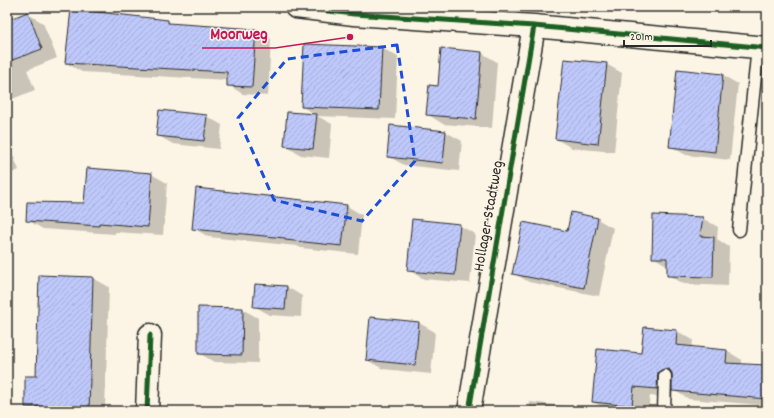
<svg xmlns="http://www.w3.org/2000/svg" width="774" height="418" font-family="Dekko,sans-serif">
<defs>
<pattern id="building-hatch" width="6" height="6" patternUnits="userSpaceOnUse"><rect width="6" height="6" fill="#bec8fa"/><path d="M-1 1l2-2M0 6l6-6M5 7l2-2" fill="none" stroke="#a3acd6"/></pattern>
</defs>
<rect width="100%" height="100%" fill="#fcf5e5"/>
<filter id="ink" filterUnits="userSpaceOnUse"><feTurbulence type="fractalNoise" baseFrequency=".025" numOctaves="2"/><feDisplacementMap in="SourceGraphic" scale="8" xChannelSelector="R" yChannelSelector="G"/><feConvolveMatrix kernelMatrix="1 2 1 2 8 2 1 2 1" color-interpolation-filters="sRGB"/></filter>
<g filter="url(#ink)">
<!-- shadow -->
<path fill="#0003" d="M 28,14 L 43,23 L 57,58 L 27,70 L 35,90 L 7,101 L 7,22 Z
M 168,21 L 174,25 L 255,30 L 271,39 L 268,96 L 243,94 L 228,85 L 228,80 L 82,72 L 66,63 Z
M 382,48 L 398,57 L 395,119 L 317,116 L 332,124 L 329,158 L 301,155 L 285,146 L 288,113 L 317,115 L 302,107 Z
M 482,53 L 497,62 L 492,128 L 443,124 L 427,114 L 438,87 Z
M 606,64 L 622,73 L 614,152 L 572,148 L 556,139 Z
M 722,75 L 738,84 L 730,160 L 686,155 L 670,146 Z
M 767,108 L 767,164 L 764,162 Z
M 206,116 L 222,125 L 219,149 L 173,144 L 157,135 Z
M 7,127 L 14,146 L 10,148 L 19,170 L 7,175 Z
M 446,132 L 462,141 L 459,171 L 404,165 L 388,156 Z
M 151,174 L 167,183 L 163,235 L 115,232 L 115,234 L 43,229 L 27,220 L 85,204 Z
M 347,206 L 362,215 L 358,254 L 301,248 L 297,246 L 209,237 L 193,228 Z
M 702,218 L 718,227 L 717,239 L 729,247 L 728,286 L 684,284 L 668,275 L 668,266 L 653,257 Z
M 597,219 L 613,228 L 599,296 L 529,282 L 513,273 L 568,233 Z
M 459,225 L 475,234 L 470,283 L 424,279 L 408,270 Z
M 7,266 L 9,270 L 8,296 L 7,296 Z
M 93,278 L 109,287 L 105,408 L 110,411 L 34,411 L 26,407 Z
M 287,287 L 302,296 L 301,317 L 270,315 L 254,306 Z
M 242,309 L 258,318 L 258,363 L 214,362 L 199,353 Z
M 371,318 L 419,323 L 435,332 L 431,374 L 383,369 L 367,360 Z
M 645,328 L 677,331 L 693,340 L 692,348 L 727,351 L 742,360 L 742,365 L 767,366 L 767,409 L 761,405 L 689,399 L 673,390 L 673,398 L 650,396 L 648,411 L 609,411 L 593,402 L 642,354 Z
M 530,402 L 589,409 L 593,411 L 529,411 Z
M 182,409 L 231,411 L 182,411 Z"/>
<!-- building -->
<path fill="url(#building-hatch)" stroke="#2b2b2b" d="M 71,9 L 168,20 L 168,23 L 256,29 L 252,87 L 227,86 L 227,72 L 65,63 Z
M 28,12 L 42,49 L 7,62 L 7,20 Z
M 304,44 L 382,47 L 379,110 L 301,107 Z
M 441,48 L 482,52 L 476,119 L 426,115 L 429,85 L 438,86 Z
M 564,59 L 607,63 L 598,144 L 555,139 Z
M 677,69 L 723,74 L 715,152 L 669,147 Z
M 159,110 L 207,115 L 204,141 L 156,136 Z
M 287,112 L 317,114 L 313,149 L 284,146 Z
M 390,125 L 446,131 L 443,163 L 387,157 Z
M 87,168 L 152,173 L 148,227 L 99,223 L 99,226 L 26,221 L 27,202 L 84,203 Z
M 196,188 L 347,205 L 342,246 L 285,240 L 285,238 L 192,229 Z
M 571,212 L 598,218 L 584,288 L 512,274 L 523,222 L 567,231 Z
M 653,215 L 703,217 L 700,236 L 714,237 L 713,277 L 667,276 L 667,258 L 652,258 Z
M 412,219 L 460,224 L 455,275 L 407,271 Z
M 39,275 L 93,277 L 89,411 L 47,411 L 47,407 L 25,407 L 25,376 L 36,376 Z
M 255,284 L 287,286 L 285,309 L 253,307 Z
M 198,307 L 243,308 L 242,355 L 198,354 Z
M 370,317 L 419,322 L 415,365 L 366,360 Z
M 644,327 L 677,330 L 676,345 L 727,350 L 726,363 L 767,365 L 767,399 L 672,391 L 672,373 L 669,369 L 665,369 L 658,372 L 657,389 L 634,387 L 632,406 L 592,402 L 597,349 L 641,353 Z"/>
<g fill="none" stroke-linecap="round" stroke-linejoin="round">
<defs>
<path id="service" d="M 739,230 L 758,47
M 664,411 L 665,376"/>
<path id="minor" d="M 296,7 L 354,14 L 534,26 L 767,48
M 147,411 L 150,335
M 469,411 L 534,26"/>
</defs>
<!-- service casing -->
<use href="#service" stroke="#2b2b2b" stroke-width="15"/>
<!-- minor casing -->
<use href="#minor" stroke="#2b2b2b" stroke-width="25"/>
<!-- service -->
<use href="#service" stroke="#fcf5e5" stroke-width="12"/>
<!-- minor -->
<use href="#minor" stroke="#fcf5e5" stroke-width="22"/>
<defs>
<path id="cycleway" d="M 296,7 L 354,14 L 534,26 L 767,48
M 147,411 L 150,335
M 469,411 L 534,26"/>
</defs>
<!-- cycleway casing -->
<use href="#cycleway" stroke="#fcf5e5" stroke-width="8"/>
<!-- cycleway -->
<use href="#cycleway" stroke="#1b5e20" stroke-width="5"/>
</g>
</g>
<!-- marked area -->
<path fill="none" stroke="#1d4ed8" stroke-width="3" stroke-dasharray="8 5" stroke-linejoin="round" d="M 397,45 L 415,161 L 362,221 L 274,200 L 238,118 L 287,59 Z"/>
<g text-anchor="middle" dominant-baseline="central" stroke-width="3" stroke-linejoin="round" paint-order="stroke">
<!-- street labels -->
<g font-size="16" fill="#2b2b2b" stroke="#fcf5e5">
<text transform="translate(489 216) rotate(-80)">Hollager Stadtweg</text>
</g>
</g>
<!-- callouts -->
<path fill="none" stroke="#c2185b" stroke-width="1.5" d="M350 37L275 48H202"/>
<circle fill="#c2185b" stroke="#fcf5e5" stroke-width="1.5" cx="350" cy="37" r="4"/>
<g font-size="17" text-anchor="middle" font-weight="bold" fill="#c2185b" stroke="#fcf5e5" stroke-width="3" stroke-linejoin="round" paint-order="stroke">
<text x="239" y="39">Moorweg</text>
</g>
<!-- margin -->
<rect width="774" height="418" fill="none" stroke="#fcf5e5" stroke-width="24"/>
<rect x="12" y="12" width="750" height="394" fill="none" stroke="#2b2b2b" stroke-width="1.5" filter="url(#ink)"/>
<!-- scale -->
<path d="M624 40v6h87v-6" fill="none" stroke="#2b2b2b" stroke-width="2"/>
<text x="630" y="40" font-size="12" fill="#2b2b2b" stroke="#fcf5e5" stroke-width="3" paint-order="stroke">20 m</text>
</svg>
